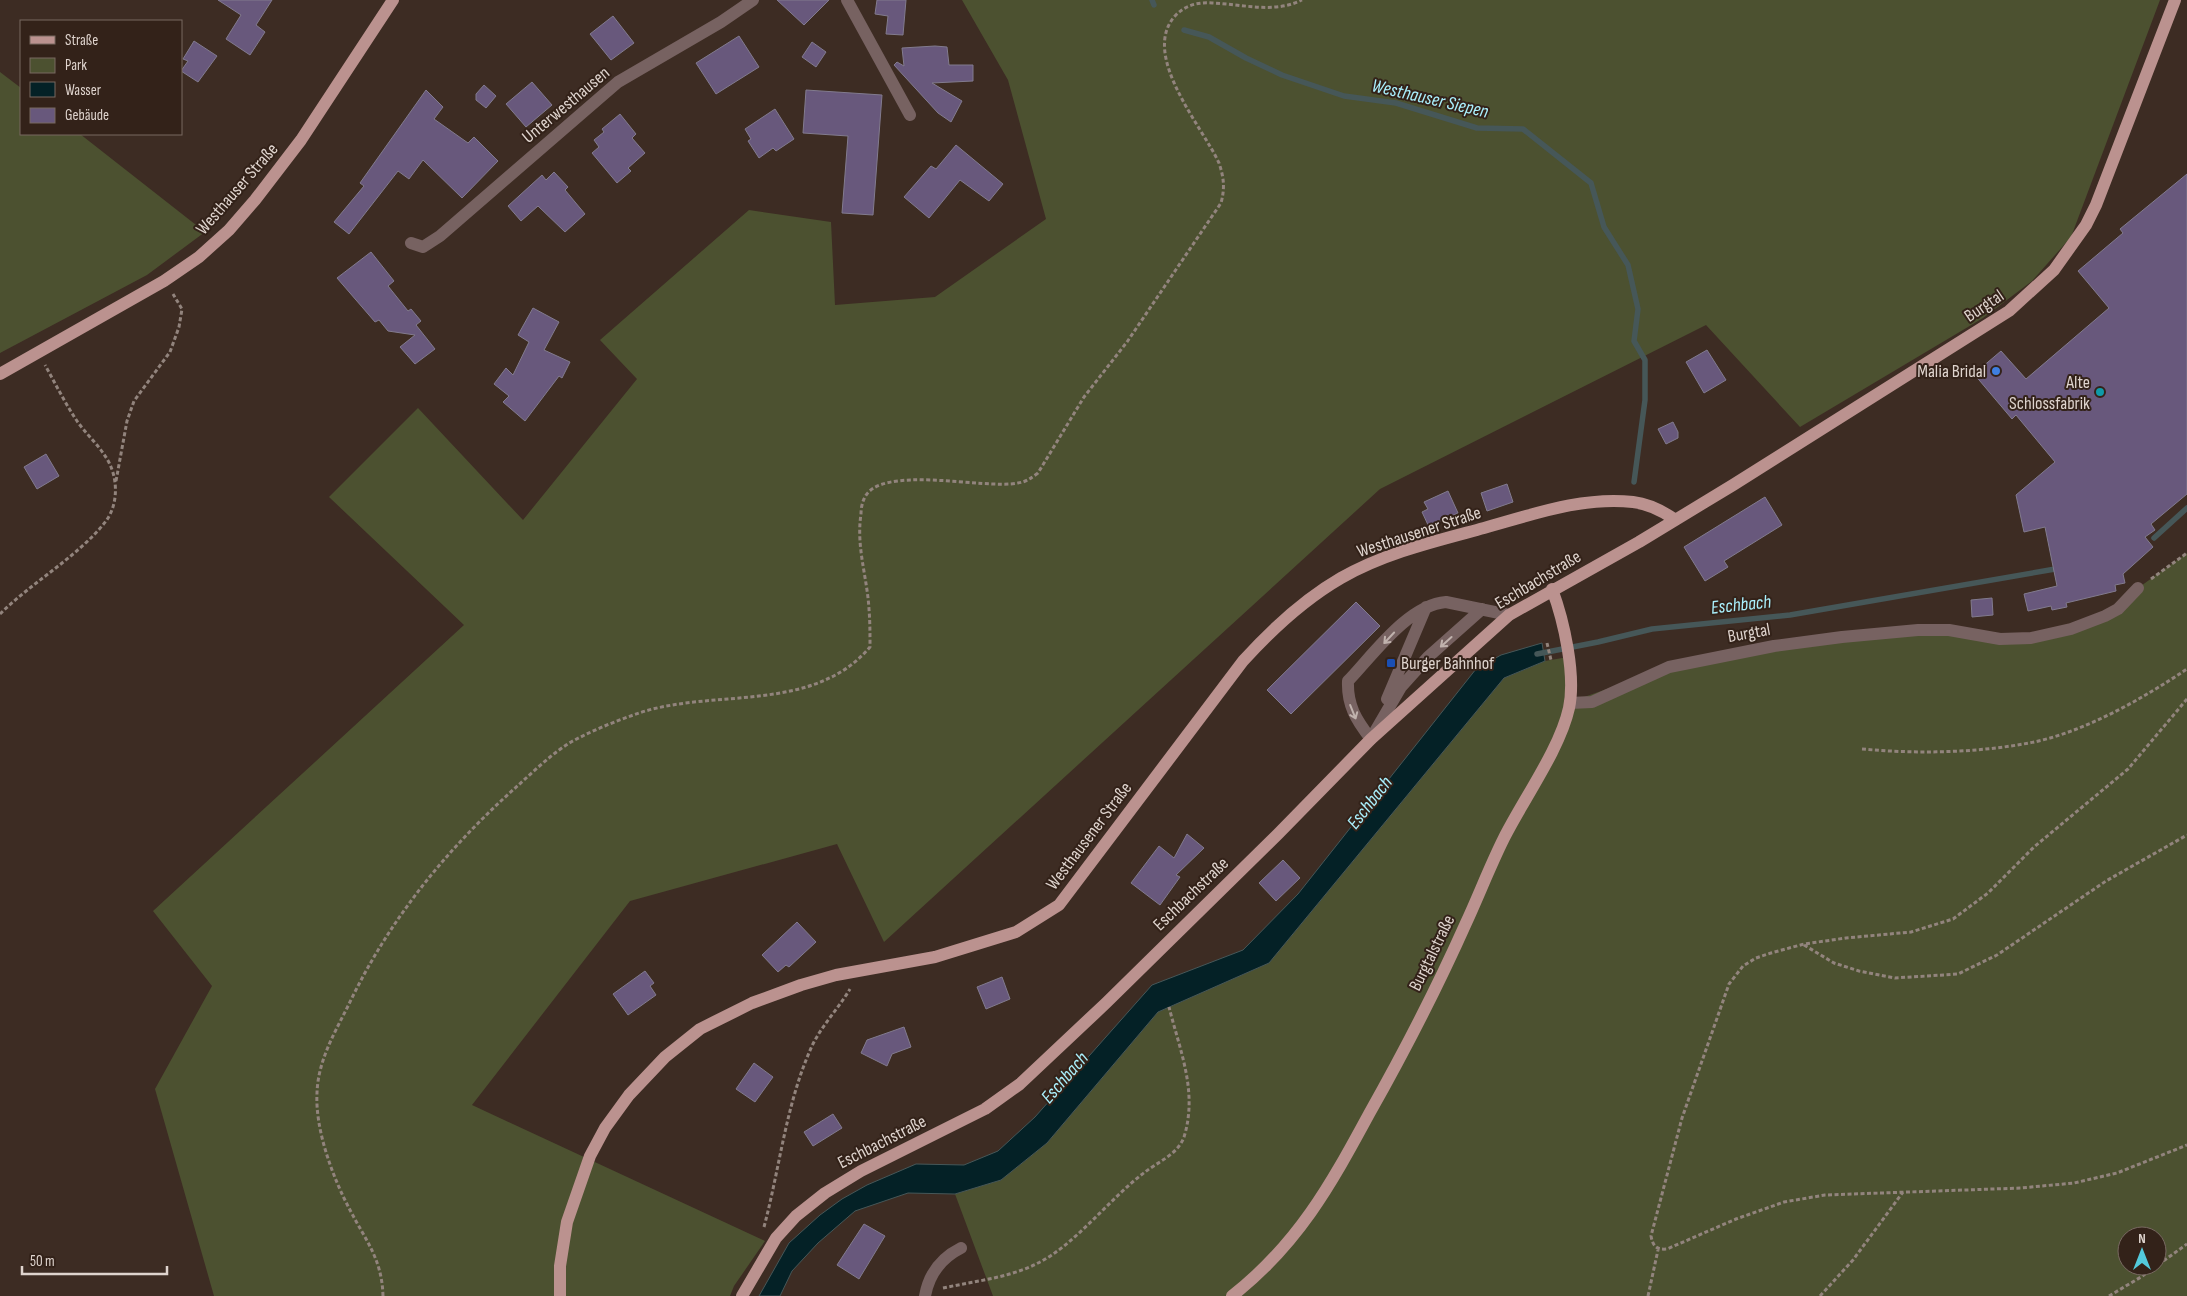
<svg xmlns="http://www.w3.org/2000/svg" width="2187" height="1296" font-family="'Sofia Sans Condensed',sans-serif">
<rect width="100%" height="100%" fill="#3d2c23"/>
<!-- green -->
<path fill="#4c5130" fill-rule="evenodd" d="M 962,0 L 2160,0 L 2071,237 L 2032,281 L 1983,318 L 1800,427 L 1706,325 L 1380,489 L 884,942 L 837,844 L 630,901 L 472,1105 L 765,1241 L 734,1286 L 730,1296 L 214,1296 L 155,1089 L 212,986 L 153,911 L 464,625 L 329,497 L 418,408 L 523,520 L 637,379 L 600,340 L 749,210 L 831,222 L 835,305 L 935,297 L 1046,219 L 1008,80 Z
M 0,72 L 21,88 L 21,134 L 80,134 L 205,232 L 147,275 L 0,353 Z
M 2187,553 L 2187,1296 L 993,1296 L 955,1194 L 1001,1180 L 1047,1143 L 1158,1012 L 1269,963 L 1504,678 L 1545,661 L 1568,657 L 1570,702 L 1669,667 L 1918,630 L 2018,640 L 2105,616 L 2138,588 ZM 2127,1236 L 2157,1236 L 2157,1266 L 2127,1266 Z"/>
<!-- water -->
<path fill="#042126" stroke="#465758" d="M 1542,643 L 1545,661 L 1504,678 L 1269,963 L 1158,1012 L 1047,1143 L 1001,1180 L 955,1194 L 908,1193 L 855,1211 L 818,1243 L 792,1271 L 780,1296 L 759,1296 L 789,1243 L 820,1215 L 842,1199 L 867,1185 L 916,1164 L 964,1165 L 998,1151 L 1035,1117 L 1152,985 L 1243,950 L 1298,894 L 1476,669 L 1501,655 Z"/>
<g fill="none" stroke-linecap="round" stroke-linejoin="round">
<!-- stream -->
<path stroke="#465758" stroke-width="5.5" d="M 1152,0 L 1154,5
M 1184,30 L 1209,37 L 1246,58 L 1282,75 L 1344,96 L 1396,103 L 1477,128 L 1523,129 L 1591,183 L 1604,227 L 1628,265 L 1638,309 L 1634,341 L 1645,360 L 1645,400 L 1634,482
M 2154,538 L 2187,508
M 1537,654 L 1598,642 L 1652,629 L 1790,615 L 2061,568"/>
</g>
<!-- building -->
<path fill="#68587c" stroke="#827b8e" d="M 218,0 L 272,0 L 256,25 L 265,32 L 250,55 L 226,39 L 241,15 Z
M 777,0 L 829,0 L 804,25 Z
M 877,0 L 906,0 L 903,35 L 886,34 L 888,16 L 875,14 Z
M 613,16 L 634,43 L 611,60 L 590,34 Z
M 739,36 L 759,67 L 716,94 L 696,63 Z
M 194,41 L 217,56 L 198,82 L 181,71 L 188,61 L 183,59 Z
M 812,42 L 826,52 L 816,67 L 802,57 Z
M 935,46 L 947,47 L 949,65 L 973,65 L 973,81 L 932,83 L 962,101 L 951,122 L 938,113 L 894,65 L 897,62 L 904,66 L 902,48 Z
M 532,82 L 552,105 L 526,127 L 506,104 Z
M 484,85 L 496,96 L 486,108 L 476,100 L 476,94 Z
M 426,90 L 443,107 L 434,119 L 468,143 L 474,137 L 498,161 L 462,198 L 423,160 L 409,179 L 398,171 L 349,234 L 334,222 L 364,186 L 360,183 Z
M 806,90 L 882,95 L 873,215 L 842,213 L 848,136 L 803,133 Z
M 775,109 L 794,139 L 776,151 L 773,148 L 759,158 L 748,141 L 751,139 L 745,129 Z
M 620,114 L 636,134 L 632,138 L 645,153 L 628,168 L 631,171 L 617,183 L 592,153 L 599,147 L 594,140 L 604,132 L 602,129 Z
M 956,145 L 1003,184 L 989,201 L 960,180 L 929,218 L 904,197 L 931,166 L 936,169 Z
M 554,172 L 568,187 L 565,190 L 585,214 L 565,232 L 538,206 L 521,221 L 508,206 L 542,175 L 546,180 Z
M 2187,174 L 2187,494 L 2151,524 L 2155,530 L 2145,537 L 2153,547 L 2123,574 L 2125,583 L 2115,585 L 2116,591 L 2066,603 L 2067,607 L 2052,610 L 2051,606 L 2028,611 L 2024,594 L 2057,586 L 2045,527 L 2024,532 L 2016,495 L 2055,462 L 2016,415 L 2012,419 L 1974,374 L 2001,351 L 2026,379 L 2109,308 L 2078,271 L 2123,233 L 2120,229 Z
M 371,252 L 394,281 L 388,286 L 408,311 L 411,309 L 421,321 L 416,325 L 435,349 L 415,364 L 400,347 L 415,335 L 388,331 L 379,320 L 375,322 L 337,278 Z
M 533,308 L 559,322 L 544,350 L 570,362 L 562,378 L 559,376 L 525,421 L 503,402 L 509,396 L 494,384 L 506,368 L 513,375 L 529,342 L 518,335 Z
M 1707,350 L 1726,380 L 1704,393 L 1686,362 Z
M 1673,422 L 1678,432 L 1678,438 L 1666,444 L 1658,429 Z
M 46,454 L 59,476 L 37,489 L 24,467 Z
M 1507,484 L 1513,502 L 1487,511 L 1481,493 Z
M 1448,491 L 1458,513 L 1429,527 L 1422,512 L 1428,509 L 1424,502 Z
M 1765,497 L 1782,525 L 1724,561 L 1728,567 L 1705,581 L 1684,547 Z
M 1992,598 L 1993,615 L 1972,617 L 1971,600 Z
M 1356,602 L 1380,626 L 1291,714 L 1267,690 Z
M 1187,834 L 1204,848 L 1176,875 L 1180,877 L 1160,905 L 1131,883 L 1159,846 L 1174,858 Z
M 1283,860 L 1300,878 L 1276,901 L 1259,883 Z
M 797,922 L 816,942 L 789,967 L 786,965 L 778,972 L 762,955 Z
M 645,971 L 654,983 L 650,986 L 656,995 L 628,1015 L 613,994 Z
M 1002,977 L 1010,999 L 986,1009 L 977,987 Z
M 904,1027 L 911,1047 L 892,1054 L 887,1066 L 861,1053 L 867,1040 Z
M 754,1063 L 773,1077 L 755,1102 L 736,1089 Z
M 833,1114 L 842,1128 L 813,1146 L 804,1132 Z
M 864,1224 L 885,1236 L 859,1279 L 837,1265 Z"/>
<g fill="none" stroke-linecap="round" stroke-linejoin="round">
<!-- path -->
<path stroke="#92847d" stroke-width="3" stroke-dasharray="4 2.5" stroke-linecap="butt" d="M 116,481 L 127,421 L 134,401 L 170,352 L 179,327 L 182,309 L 173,294
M 2151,579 L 2187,553
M 0,614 C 32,582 79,556 106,521 C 117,506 118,484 111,467 C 104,449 85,434 75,418 C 64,401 55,383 45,365
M 1547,643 L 1551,660
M 2187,699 L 2128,769 L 2034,847 L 1988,893 L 1953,919 L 1911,932 L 1846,938 L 1804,944 L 1771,953 L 1756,958 L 1743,966 L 1729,984 L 1682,1118 L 1651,1236 C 1653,1246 1656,1250 1667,1249 L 1736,1219 L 1784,1202 L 1825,1195 L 2021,1188 L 2074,1183 L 2117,1173 L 2187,1145
M 1862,749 C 1917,754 1975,753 2029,743 C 2083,733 2142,699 2187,669
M 1804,945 L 1834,963 L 1859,971 L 1895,978 L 1958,974 L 1997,955 L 2106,881 L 2187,835
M 764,1227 C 780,1167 786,1103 812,1046 C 822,1025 838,1009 850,989
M 943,1288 C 975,1281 1009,1278 1038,1263 C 1075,1245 1110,1198 1145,1172 C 1158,1162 1178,1154 1184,1137 C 1198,1092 1180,1051 1169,1007
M 383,1296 C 382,1259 366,1241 350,1210 C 333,1178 315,1130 317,1093 C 318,1061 334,1034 348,1006 C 389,920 444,852 514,789 C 532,773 551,754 571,742 C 593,730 616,721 639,713 C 714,688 813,714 870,647 C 870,634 870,621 869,609 C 867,576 856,547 861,514 C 861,509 862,503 864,499 C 878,463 985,490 1018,483 C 1026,482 1031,478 1038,473 L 1084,397 L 1127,342 L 1221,203 C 1225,188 1224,178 1219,163 C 1202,126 1140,55 1175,16 C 1185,5 1198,2 1212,3 C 1243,4 1273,14 1302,0
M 1648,1296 L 1658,1250
M 1820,1296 L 1853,1260 L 1903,1192
M 2109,1296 L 2141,1277 L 2187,1244"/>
<!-- minor -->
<path stroke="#776261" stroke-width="12" d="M 847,0 L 910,115
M 411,243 L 423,247 L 440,236 L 618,82 L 721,22 L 753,0
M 1387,699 L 1426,607
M 1570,703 L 1592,702 L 1669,667 L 1774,646 L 1842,637 L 1918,630 L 1949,630 L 2000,639 L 2031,638 L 2071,629 L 2105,616 L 2118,609 L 2138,588
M 1373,735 L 1401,687 L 1428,657 L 1482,609
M 1371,739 C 1356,720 1347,705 1348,681 C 1373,655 1408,605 1446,602 L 1509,615
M 925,1296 C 929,1274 941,1258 961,1248"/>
<!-- major -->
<path stroke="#bb928f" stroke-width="12" d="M 0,374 L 164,281 L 199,257 L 229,230 L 255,200 L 301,140 L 393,0
M 560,1296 L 560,1266 L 567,1222 L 590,1156 L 605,1128 L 629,1095 L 665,1057 L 700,1029 L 752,1003 L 801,985 L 836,975 L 935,957 L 1016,932 L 1059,905 L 1243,661 C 1272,629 1303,600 1341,578 C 1384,553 1436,541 1484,528 C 1531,515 1583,496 1633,502 C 1649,504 1661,510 1674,519
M 742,1296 L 776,1238 L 796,1216 L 825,1193 L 861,1171 L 985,1109 L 1020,1084 L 1106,1003 L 1278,834 L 1371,739 L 1509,615 L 1639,542 L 1733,485 L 2009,311 L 2054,270 L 2086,225 L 2096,205 L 2175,0
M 1232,1296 C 1298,1244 1330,1186 1369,1114 C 1404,1052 1437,988 1466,923 C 1479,895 1490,866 1504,838 C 1523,800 1560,749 1569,708 C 1576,675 1564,621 1552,589"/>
</g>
<!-- one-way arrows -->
<defs><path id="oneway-shaft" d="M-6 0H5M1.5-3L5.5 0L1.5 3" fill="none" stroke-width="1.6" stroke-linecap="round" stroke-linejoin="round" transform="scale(1.25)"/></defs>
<g stroke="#c0b2ad">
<use href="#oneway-shaft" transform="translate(1389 638) rotate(133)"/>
<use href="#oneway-shaft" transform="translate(1446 642) rotate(138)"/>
<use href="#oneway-shaft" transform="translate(1353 712) rotate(68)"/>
</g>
<!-- markers -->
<circle fill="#3f7fe0" stroke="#332219" stroke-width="2" cx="1996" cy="371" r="5"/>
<circle fill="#0f9aa8" stroke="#332219" stroke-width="2" cx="2100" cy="392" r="5"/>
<rect fill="#1a4fb4" stroke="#332219" stroke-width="2" x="1386" y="658" width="10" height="10" rx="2.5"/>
<g text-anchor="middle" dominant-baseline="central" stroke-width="4" stroke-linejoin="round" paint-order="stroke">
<!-- street labels -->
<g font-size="18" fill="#dfd4ce" stroke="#332219">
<text transform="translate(566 105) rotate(-40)">Unterwesthausen</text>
<text transform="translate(237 189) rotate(-49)">Westhauser Straße</text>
<text transform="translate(1984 306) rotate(-34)">Burgtal</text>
<text transform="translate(1419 532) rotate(-18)">Westhausener Straße</text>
<text transform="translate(1538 580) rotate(-31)">Eschbachstraße</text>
<text transform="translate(1749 633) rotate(-10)">Burgtal</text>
<text transform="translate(1089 836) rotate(-53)">Westhausener Straße</text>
<text transform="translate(1191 894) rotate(-44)">Eschbachstraße</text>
<text transform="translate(1432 953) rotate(-64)">Burgtalstraße</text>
<text transform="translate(882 1142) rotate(-27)">Eschbachstraße</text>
</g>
<!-- poi labels -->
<g font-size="18" fill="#dfd4ce" stroke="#332219" text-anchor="end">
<text x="1986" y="371">Malia Bridal</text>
<text x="2090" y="382">Alte<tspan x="2090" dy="21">Schlossfabrik</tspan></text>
<text x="1401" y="663" text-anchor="start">Burger Bahnhof</text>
</g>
<!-- water labels -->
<g font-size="19" font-style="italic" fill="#aaf0fd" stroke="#332219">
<text transform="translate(1430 99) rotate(13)">Westhauser Siepen</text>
<text transform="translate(1741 605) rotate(-6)">Eschbach</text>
<text transform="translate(1370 803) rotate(-52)">Eschbach</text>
<text transform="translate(1065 1078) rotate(-49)">Eschbach</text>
</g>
</g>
<!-- legend -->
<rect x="20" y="20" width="162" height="115" fill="#332219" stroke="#786961"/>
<rect x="30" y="36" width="25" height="8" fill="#bb928f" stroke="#786961"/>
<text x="65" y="45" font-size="15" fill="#dfd4ce">Straße</text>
<rect x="30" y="58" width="25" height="15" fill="#4c5130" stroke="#786961"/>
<text x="65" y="70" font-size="15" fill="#dfd4ce">Park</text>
<rect x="30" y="82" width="25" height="15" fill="#042126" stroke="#786961"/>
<text x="65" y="95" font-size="15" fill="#dfd4ce">Wasser</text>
<rect x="30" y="108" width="25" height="15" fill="#68587c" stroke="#786961"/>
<text x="65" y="120" font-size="15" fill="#dfd4ce">Gebäude</text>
<!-- north arrow -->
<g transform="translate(2142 1251)"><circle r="24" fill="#332219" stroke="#786961"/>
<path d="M0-4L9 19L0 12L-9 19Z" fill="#53cadc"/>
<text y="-8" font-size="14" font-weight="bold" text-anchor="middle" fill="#dfd4ce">N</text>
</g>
<!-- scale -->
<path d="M22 1266v8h145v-8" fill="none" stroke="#dfd4ce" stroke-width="2.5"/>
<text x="30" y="1266" font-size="15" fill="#dfd4ce" stroke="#332219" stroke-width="4" paint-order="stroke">50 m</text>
</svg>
